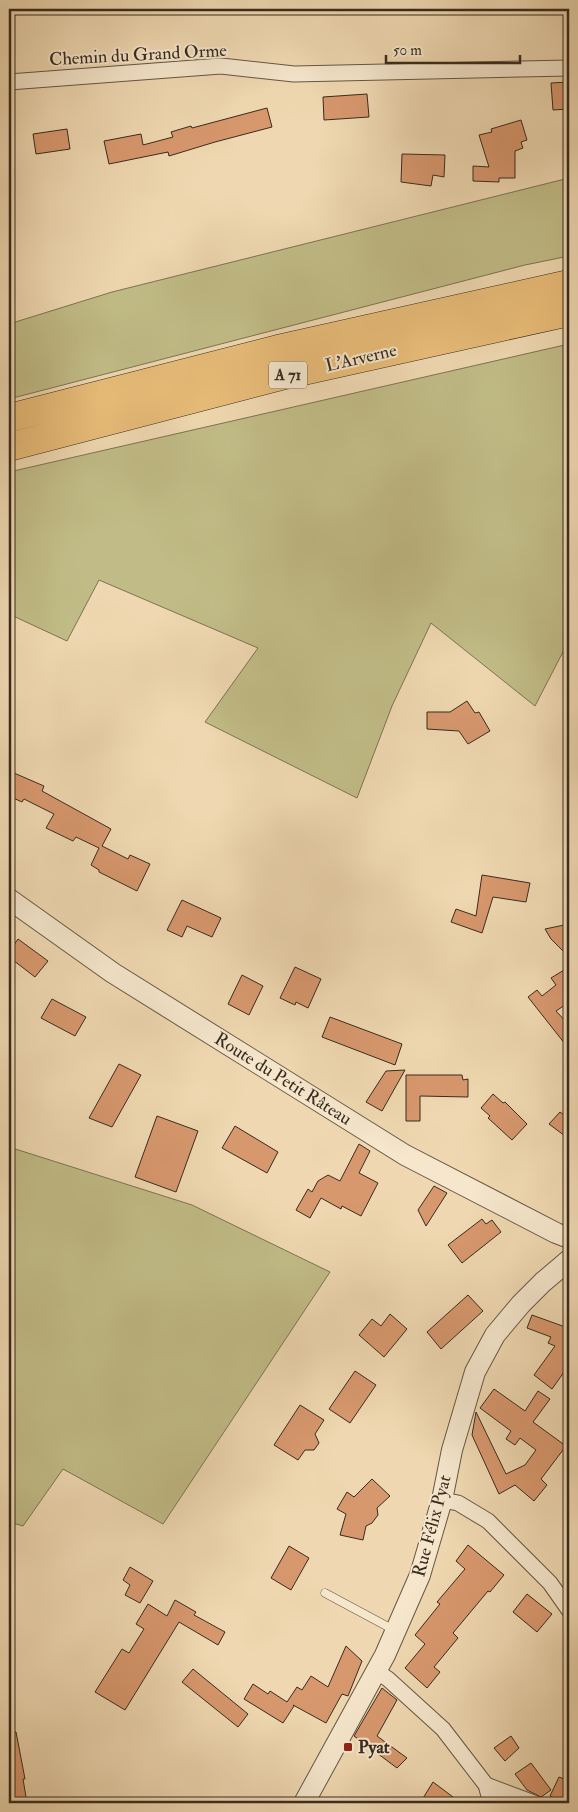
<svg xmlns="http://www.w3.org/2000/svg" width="578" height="1812" font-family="'IM FELL Double Pica',serif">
<rect width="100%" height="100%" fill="#efd8b1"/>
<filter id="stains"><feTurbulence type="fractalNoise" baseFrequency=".004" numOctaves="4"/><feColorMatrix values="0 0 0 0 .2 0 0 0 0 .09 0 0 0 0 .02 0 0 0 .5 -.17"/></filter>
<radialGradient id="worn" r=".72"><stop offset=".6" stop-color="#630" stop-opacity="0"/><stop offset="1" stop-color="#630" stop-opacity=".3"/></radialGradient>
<!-- green -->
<path fill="#c1bc87" stroke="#7c7453" d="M 569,178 L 569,256 L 525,265 L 9,399 L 9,324 L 112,292 Z
M 569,344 L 569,647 L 566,646 L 535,706 L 431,623 L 392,706 L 357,798 L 205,722 L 258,648 L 99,580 L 67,641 L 9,614 L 9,472 Z
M 9,1147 L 192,1205 L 330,1272 L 163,1524 L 63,1469 L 23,1526 L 9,1522 Z"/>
<!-- building -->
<path fill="#d8986e" stroke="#382b1f" d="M 569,82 L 569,109 L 553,110 L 551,83 Z
M 367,94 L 369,117 L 324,120 L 323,97 Z
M 267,108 L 272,127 L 215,142 L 169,156 L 168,152 L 109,164 L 104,141 L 141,134 L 143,145 L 173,137 L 171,132 L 191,126 L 192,128 Z
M 521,120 L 527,140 L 521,142 L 523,148 L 515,151 L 515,178 L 499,178 L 499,182 L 473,181 L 473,166 L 489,167 L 479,135 L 492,132 L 491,129 Z
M 67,129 L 70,149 L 36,154 L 33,134 Z
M 402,154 L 445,155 L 444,177 L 433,175 L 431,186 L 401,182 Z
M 467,701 L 475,713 L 479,712 L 490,731 L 468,744 L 459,731 L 427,729 L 427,712 L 450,712 Z
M 14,773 L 44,786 L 42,791 L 111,829 L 102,846 L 128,859 L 130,855 L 150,864 L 137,891 L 99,872 L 99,870 L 91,865 L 99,848 L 76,837 L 73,841 L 46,828 L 54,814 L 24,799 L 22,802 L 9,796 L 9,784 Z
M 482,875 L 530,883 L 526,902 L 493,897 L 482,933 L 451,922 L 456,909 L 476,916 Z
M 182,900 L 221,918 L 212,937 L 187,926 L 182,937 L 167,930 Z
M 569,924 L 569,957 L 551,939 L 545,929 Z
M 18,939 L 48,961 L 35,977 L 9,957 L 9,952 Z
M 295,967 L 321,979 L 308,1008 L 296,1002 L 295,1005 L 280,998 Z
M 564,970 L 567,976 L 569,974 L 569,1005 L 568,1003 L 556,1011 L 569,1025 L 569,1049 L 528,997 L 537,990 L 542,996 L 556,985 L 551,978 Z
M 242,975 L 263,986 L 249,1015 L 228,1004 Z
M 52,999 L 86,1017 L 75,1036 L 41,1018 Z
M 330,1017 L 402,1044 L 395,1065 L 322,1037 Z
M 119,1064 L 141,1075 L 112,1127 L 89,1118 Z
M 405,1070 L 382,1111 L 366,1102 L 386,1071 Z
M 406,1075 L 462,1075 L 463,1080 L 468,1079 L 468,1097 L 420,1096 L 420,1121 L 406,1121 Z
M 493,1094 L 503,1103 L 505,1102 L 527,1124 L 512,1140 L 488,1118 L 490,1116 L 481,1108 Z
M 560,1112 L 569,1119 L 569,1139 L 549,1124 Z
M 157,1116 L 198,1131 L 176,1192 L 135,1177 Z
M 235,1126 L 278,1152 L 267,1173 L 222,1148 Z
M 359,1144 L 370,1151 L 359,1173 L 378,1183 L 361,1216 L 342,1206 L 341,1209 L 321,1198 L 310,1218 L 296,1210 L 308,1189 L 312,1192 L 318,1181 L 328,1175 L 340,1181 Z
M 434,1186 L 447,1193 L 426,1226 L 418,1210 Z
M 482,1219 L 486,1224 L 492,1220 L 501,1232 L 462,1263 L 448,1245 Z
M 468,1295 L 483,1311 L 441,1349 L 427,1332 Z
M 390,1314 L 407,1329 L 384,1357 L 359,1335 L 372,1319 L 381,1326 Z
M 532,1315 L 568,1328 L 569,1326 L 569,1365 L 552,1389 L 534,1375 L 555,1346 L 548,1343 L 551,1337 L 527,1328 Z
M 355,1371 L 376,1385 L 350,1423 L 329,1409 Z
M 494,1389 L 525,1411 L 538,1391 L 550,1399 L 533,1422 L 566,1446 L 541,1479 L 547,1485 L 534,1501 L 515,1485 L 499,1494 L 472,1435 L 476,1412 L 506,1474 L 525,1465 L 536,1450 L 520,1438 L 515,1445 L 506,1439 L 511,1431 L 480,1408 Z
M 300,1405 L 324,1420 L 315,1434 L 319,1443 L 314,1450 L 305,1450 L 298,1460 L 274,1445 Z
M 372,1479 L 390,1496 L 377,1508 L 378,1515 L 372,1523 L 366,1526 L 363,1540 L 340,1535 L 346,1514 L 337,1509 L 347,1492 L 354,1497 Z
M 468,1545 L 504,1575 L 490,1592 L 488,1591 L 453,1633 L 458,1638 L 434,1667 L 440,1672 L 427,1688 L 405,1668 L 425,1644 L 415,1635 L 440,1604 L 437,1602 L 465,1569 L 456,1561 Z
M 289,1546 L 309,1558 L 291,1590 L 271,1578 Z
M 130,1567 L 153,1581 L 140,1603 L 125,1595 L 130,1585 L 123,1580 Z
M 527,1594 L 552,1614 L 537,1632 L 513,1612 Z
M 175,1600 L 196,1612 L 194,1615 L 225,1632 L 218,1645 L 179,1622 L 125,1710 L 95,1692 L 122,1649 L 129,1653 L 144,1629 L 136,1624 L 148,1604 L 167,1616 Z
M 346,1646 L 362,1661 L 348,1696 L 342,1694 L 326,1723 L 293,1705 L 294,1706 L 283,1723 L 244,1699 L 253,1684 L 268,1694 L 270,1691 L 287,1702 L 297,1687 L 302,1690 L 311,1676 L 328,1687 Z
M 193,1669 L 248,1714 L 238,1727 L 182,1682 Z
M 382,1688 L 397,1700 L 377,1736 L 407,1758 L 397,1768 L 354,1736 Z
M 9,1732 L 16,1732 L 25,1779 L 23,1779 L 27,1803 L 9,1803 Z
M 511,1736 L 519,1748 L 505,1761 L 494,1748 Z
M 531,1763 L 551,1790 L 541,1797 L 527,1790 L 515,1774 Z
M 559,1777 L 569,1781 L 569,1803 L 563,1803 L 550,1796 Z
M 433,1782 L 461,1803 L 420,1803 Z"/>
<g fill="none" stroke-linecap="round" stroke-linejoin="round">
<defs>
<path id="service" d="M 325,1593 L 394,1630"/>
<path id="minor" d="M 9,82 L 221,66 L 294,74 L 569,68
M 442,1500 L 458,1503 L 488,1521 L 550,1583 L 569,1610
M 376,1671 L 388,1679 L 443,1729 L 486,1785 L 491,1803
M 486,1785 L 534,1803"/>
<path id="tertiary" d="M 9,899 L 113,973 L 405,1155 L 556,1233 L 569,1238
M 304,1803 L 385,1655 L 420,1575 L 442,1500 L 452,1450 L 475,1372 L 495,1335 L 521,1304 L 543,1282 L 569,1260"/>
<path id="motorway" d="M 9,418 L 278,349 L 569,284
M 9,447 L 285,375 L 569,312"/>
</defs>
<!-- service casing -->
<use href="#service" stroke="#665644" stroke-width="9"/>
<!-- minor casing -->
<use href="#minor" stroke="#665644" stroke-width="17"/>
<!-- tertiary casing -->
<use href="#tertiary" stroke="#665644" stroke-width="22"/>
<!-- motorway casing -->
<use href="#motorway" stroke="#382b1f" stroke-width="29"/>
<!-- service -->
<use href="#service" stroke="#f5e6cc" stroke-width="8"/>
<!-- minor -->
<use href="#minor" stroke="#f5e6cc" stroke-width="15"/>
<!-- tertiary -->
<use href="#tertiary" stroke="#f5e6cc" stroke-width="20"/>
<!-- motorway -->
<use href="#motorway" stroke="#e8bc78" stroke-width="28"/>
</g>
<!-- markers -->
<rect fill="#8f2418" stroke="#f5e6cc" stroke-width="2" x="343" y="1742" width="10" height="10" rx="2.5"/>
<g text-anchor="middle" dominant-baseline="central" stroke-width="4" stroke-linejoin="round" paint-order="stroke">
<!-- shield labels -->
<rect fill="#f5e6cc" stroke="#716353" stroke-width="1" x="269" y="361.5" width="38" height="27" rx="4"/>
<g font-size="16" font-weight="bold" fill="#382b1f">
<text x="288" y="375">A 71</text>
</g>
<!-- street labels -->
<g font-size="18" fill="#382b1f" stroke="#f5e6cc">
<text transform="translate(138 55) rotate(-3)">Chemin du Grand Orme</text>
<text transform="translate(361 358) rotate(-13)">L'Arverne</text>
<text transform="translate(283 1079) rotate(32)">Route du Petit Râteau</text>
<text transform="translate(432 1526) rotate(-75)">Rue Félix Pyat</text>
</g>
<!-- poi labels -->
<g font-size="18" font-weight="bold" fill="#382b1f" stroke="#f5e6cc" text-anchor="start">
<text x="358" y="1747">Pyat</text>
</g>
</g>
<!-- margin -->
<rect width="578" height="1812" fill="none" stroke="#efd8b1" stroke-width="30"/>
<rect x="10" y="10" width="558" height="1792" fill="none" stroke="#382b1f" stroke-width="2.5"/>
<rect x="15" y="15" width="548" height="1782" fill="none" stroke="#382b1f"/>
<!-- scale -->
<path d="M386 55v8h134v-8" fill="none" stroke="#382b1f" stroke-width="2.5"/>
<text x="393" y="55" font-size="15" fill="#382b1f" stroke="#f5e6cc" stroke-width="4" paint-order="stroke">50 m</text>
<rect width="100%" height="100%" filter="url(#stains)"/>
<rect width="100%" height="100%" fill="url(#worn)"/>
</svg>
